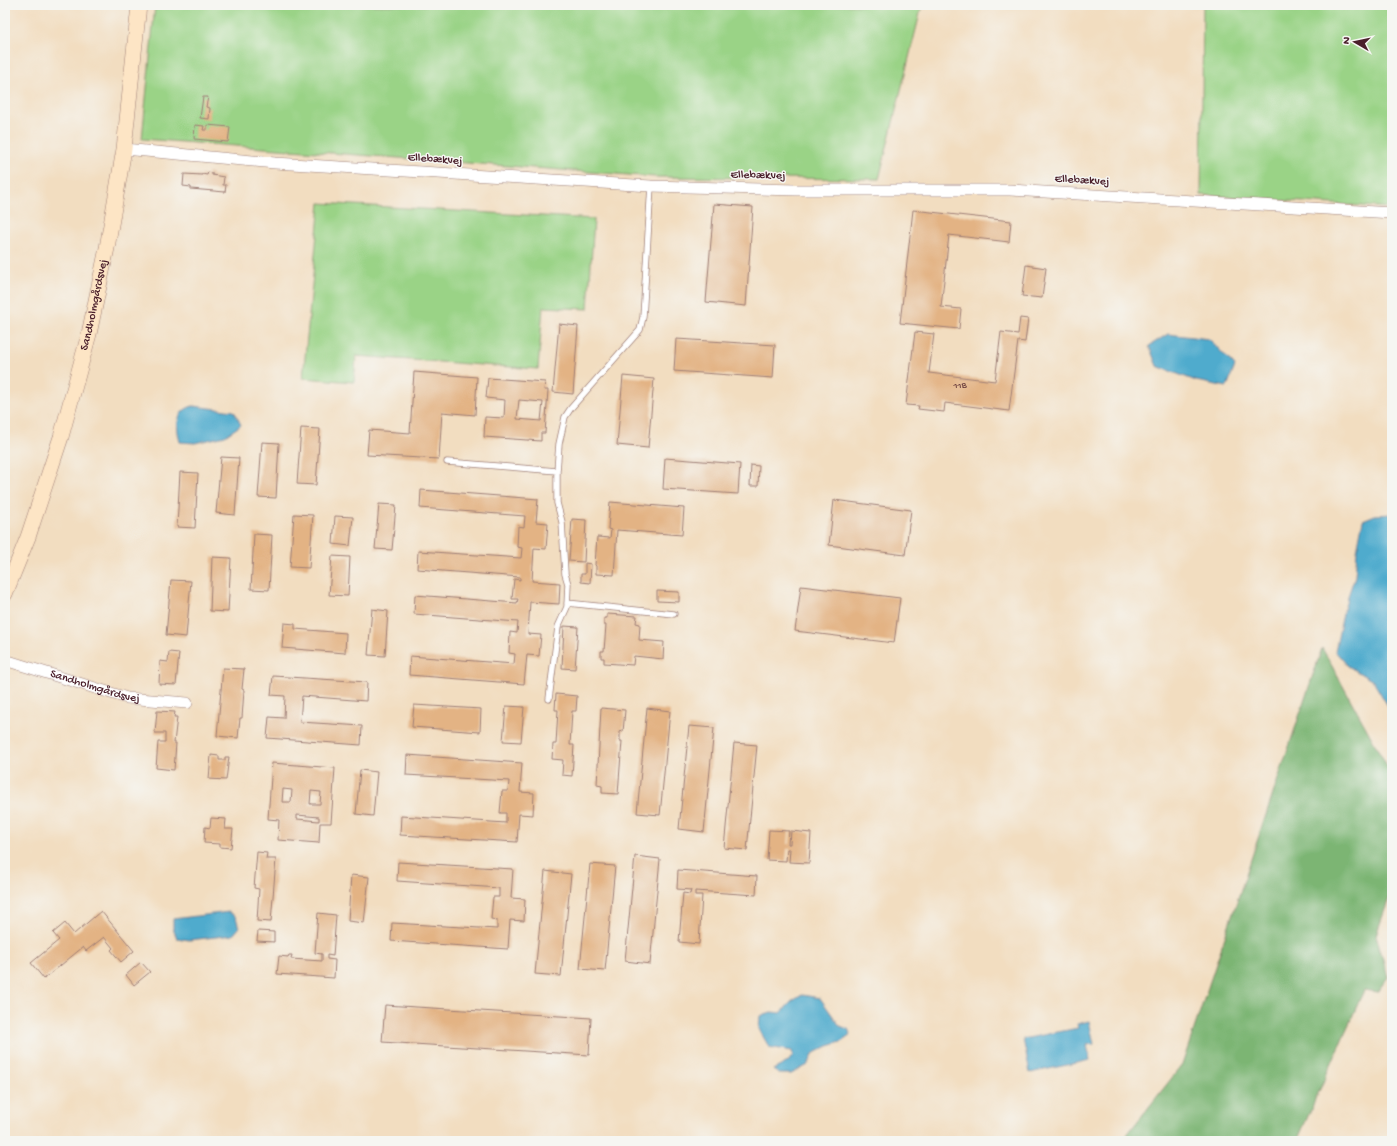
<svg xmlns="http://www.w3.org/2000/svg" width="1397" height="1146" font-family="'Gochi Hand',sans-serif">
<rect width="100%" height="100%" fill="#f6f6f2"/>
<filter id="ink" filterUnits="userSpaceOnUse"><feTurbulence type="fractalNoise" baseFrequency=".025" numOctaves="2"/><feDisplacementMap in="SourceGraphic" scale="8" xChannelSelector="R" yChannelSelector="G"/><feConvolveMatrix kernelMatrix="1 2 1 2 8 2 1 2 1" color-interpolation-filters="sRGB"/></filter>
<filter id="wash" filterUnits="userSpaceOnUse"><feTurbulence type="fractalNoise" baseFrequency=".012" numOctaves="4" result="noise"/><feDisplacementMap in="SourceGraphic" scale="16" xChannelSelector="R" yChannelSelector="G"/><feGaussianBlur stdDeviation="0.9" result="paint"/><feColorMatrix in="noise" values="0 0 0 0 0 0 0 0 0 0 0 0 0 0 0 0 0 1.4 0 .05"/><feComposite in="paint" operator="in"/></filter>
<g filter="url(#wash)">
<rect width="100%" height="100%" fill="#f2ddc0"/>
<!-- green -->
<path fill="#9ad386" stroke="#727958" d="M 155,5 L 922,5 L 879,179 L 656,177 L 142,139 Z
M 1203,5 L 1392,5 L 1392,208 L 1201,195 Z
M 320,203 L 594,219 L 588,309 L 543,307 L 538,369 L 356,356 L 354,382 L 303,378 Z"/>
<!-- forest -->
<path fill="#7bb573" stroke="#626a4f" d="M 1322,648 L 1392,775 L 1392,890 L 1376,935 L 1388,977 L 1377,992 L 1364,990 L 1297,1141 L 1122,1141 L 1182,1065 Z"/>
<!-- water -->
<path fill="#4fabcd" stroke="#4c657c" d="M 1168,334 L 1209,339 L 1235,366 L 1227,387 L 1196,381 L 1157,366 L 1149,346 Z
M 193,406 L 234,411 L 241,425 L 225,436 L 195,443 L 180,442 C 176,427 175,411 193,406 Z
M 1392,514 L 1392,704 L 1388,706 L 1373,681 L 1348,666 L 1335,651 L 1345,605 L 1355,576 L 1357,551 L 1363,520 L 1375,515 Z
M 229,912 L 236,917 L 239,928 L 233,935 L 189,940 L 177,938 L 173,929 L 173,919 Z
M 802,995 L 820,998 L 840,1026 L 848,1029 L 851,1035 L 841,1042 L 828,1046 L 814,1053 L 808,1065 L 791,1074 L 779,1074 L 773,1070 L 788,1062 L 793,1055 L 792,1051 L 769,1047 L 759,1029 L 760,1016 L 771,1012 L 781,1013 L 791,1002 Z
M 1089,1021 L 1094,1044 L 1087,1045 L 1090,1060 L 1030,1073 L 1023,1039 L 1078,1028 L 1077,1024 Z"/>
<g id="blocks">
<!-- building -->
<path fill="#e3b384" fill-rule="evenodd" d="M 203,97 L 208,97 L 206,107 L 210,108 L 209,119 L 200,118 Z
M 195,125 L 204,126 L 203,130 L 207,130 L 207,125 L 230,127 L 228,142 L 194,139 Z
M 208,172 L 212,173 L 212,175 L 224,177 L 223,185 L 226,185 L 225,192 L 191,189 L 191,187 L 183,186 L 184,174 L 202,175 L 202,174 L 207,175 Z
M 714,204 L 753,207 L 746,306 L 706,302 Z
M 913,210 L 1011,221 L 1009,242 L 949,235 L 941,307 L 961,309 L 959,329 L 900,323 Z
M 1026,265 L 1046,268 L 1042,298 L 1022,296 Z
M 1020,318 L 1028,319 L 1025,342 L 1018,341 L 1009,411 L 945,403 L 944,412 L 918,409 L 919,406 L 906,405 L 915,332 L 934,334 L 929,373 L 995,381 L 1001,332 L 1018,334 Z
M 559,324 L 578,326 L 573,394 L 553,392 Z
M 676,339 L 775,345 L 773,378 L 674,371 Z
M 414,372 L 477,377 L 475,415 L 442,412 L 439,459 L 367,455 L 369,430 L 410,433 Z
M 623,376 L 654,379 L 648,448 L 617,445 Z
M 488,378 L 545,382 L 544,390 L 548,390 L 545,433 L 541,433 L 541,441 L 484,437 L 485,417 L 504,418 L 505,400 L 486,398 ZM 519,400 L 543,402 L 541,421 L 517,419 Z
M 301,428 L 320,429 L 316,485 L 297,484 Z
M 262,442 L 279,443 L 276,498 L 258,497 Z
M 221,457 L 239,458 L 235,515 L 216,513 Z
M 665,458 L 740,464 L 738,494 L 663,489 Z
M 751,465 L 759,466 L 758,486 L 750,486 Z
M 180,472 L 198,473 L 195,528 L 177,527 Z
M 421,490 L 538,499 L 536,522 L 548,523 L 546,549 L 534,548 L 532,581 L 560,583 L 559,604 L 530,602 L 528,634 L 541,635 L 539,656 L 527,655 L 524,684 L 409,675 L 410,656 L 514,664 L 515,654 L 509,653 L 510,632 L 517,633 L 518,622 L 414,614 L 415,595 L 517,603 L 518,599 L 512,599 L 514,579 L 520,580 L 520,577 L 417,569 L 418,551 L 521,558 L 522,548 L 517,547 L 518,526 L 524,527 L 525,516 L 420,508 Z
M 834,500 L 911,510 L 905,555 L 829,545 Z
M 610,502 L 684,508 L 682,535 L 617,530 L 614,575 L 596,574 L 596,566 L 595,565 L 597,537 L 610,538 L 611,530 L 608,529 Z
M 379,504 L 396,505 L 392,550 L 375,549 Z
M 294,514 L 313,515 L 309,568 L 290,567 Z
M 335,516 L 353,517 L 350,546 L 333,544 Z
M 572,519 L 586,520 L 584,562 L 569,561 Z
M 254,534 L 272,535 L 269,590 L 251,589 Z
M 332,556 L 350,557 L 348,596 L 329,595 Z
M 212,557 L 231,558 L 228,612 L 210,611 Z
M 585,563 L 591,564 L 590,583 L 581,582 L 581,574 L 585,574 Z
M 171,580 L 191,581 L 186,637 L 166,635 Z
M 801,586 L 900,598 L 894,643 L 795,631 Z
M 657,591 L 679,592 L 679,602 L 657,601 Z
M 372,609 L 388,611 L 385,656 L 368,655 Z
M 607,614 L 637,616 L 636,623 L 640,624 L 639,640 L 664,642 L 663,659 L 634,656 L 633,665 L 604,663 L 604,658 L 601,658 L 601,651 L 604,651 L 606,625 L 604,625 L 604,618 L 607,618 Z
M 284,623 L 295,624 L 295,629 L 346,633 L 345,653 L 282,648 Z
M 564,626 L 578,627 L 575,669 L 562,668 Z
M 169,652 L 179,653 L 176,685 L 159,684 L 160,661 L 168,662 Z
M 223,668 L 244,669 L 242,689 L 244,690 L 242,718 L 240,718 L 238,738 L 217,736 Z
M 273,676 L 367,682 L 366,701 L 302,696 L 300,722 L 362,726 L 361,745 L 267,738 L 269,717 L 284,718 L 285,696 L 271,695 Z
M 556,694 L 577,696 L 576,711 L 572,711 L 570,745 L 574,745 L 572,776 L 562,775 L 563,760 L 552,759 L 553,744 L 556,744 L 558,710 L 555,710 Z
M 414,705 L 481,709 L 480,732 L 412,727 Z
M 506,706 L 524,707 L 521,742 L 503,741 Z
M 601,708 L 625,710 L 623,732 L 620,731 L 620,741 L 622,741 L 618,794 L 602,793 L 602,786 L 597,785 Z
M 647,708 L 670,711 L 660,815 L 637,813 Z
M 157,711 L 175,712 L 174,717 L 177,717 L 174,743 L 176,743 L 174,770 L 156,768 L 158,742 L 165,742 L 165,733 L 155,733 Z
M 689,726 L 714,728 L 704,832 L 679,829 Z
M 734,743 L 757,745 L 747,850 L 724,848 Z
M 211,755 L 219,756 L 219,760 L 225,760 L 225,757 L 229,757 L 226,780 L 209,779 Z
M 407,755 L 522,763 L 520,792 L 534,793 L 533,815 L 519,814 L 517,842 L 400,835 L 401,816 L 506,823 L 506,813 L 500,813 L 502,791 L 508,791 L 509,781 L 406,775 Z
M 272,763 L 335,768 L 331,823 L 320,823 L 319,843 L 278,840 L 279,820 L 268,819 ZM 283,789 L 292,790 L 291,802 L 282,802 ZM 311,791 L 321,792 L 320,804 L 310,804 ZM 297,815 L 319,817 L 319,821 L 297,819 Z
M 360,770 L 377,772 L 373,816 L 356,814 Z
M 211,818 L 226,819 L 225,829 L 233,829 L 231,848 L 220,847 L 220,844 L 204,843 L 205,827 L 210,828 Z
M 769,830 L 789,831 L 788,844 L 790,844 L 791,831 L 811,833 L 809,863 L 789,862 L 790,849 L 787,849 L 786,861 L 767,860 Z
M 257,852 L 267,853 L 266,859 L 276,859 L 271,922 L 257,921 L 259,889 L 254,888 Z
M 635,856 L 660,859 L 650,964 L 625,961 Z
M 398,862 L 513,869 L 511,898 L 525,899 L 524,921 L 510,920 L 508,949 L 391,941 L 392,923 L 497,929 L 497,920 L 491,919 L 493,897 L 499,897 L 499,888 L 397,881 Z
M 590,864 L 615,866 L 605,971 L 580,969 Z
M 678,870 L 757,876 L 756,895 L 695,891 L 695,895 L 702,895 L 699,944 L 679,942 L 683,893 L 690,894 L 691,890 L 677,889 Z
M 545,871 L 571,874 L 561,976 L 535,974 Z
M 351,875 L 369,877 L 364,923 L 348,921 Z
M 101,911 L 134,951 L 121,962 L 111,950 L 113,948 L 104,937 L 86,951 L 83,947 L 44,979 L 31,963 L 59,940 L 53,933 L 65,923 L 74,934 Z
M 318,913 L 336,915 L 333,956 L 327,955 L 327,959 L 335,960 L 334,978 L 277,974 L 279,956 L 288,957 L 289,955 L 292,955 L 291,959 L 322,961 L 322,954 L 315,953 Z
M 258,931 L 274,932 L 274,942 L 257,941 Z
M 141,962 L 150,972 L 134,985 L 126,975 Z
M 385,1005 L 591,1018 L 589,1055 L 382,1042 Z"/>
</g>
</g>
<g filter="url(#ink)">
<use href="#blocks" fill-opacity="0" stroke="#9e7e76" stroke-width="1"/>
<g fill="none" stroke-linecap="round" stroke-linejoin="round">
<defs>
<path id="lane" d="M 447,462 L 557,471
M 567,603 L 674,614
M 549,699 L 558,627 L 567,607 L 568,584 L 565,574 L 562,522 L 557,503 L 557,471 L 559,444 L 565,417 L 571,408 L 640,330 L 643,317 L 651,186"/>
<g id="street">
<path d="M 124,149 L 275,163 L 651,186 L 796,190 L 1010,190 L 1392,213"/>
<path id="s1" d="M 5,660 L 127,698 L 187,703"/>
</g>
<g id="secondary">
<path id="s2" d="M 5,594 L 28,537 L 61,437 L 89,334 L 107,248 L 124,149 L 139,5"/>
</g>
</defs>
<!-- lane casing -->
<use href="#lane" stroke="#9e7e76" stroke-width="7"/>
<!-- street casing -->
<use href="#street" stroke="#9e7e76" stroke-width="12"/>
<!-- secondary casing -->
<use href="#secondary" stroke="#9e7e76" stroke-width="16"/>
<!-- lane -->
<use href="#lane" stroke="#fff" stroke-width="5.5"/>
<!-- street -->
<use href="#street" stroke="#fff" stroke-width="11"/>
<!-- secondary -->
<use href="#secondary" stroke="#fde5c5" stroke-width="15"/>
</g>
</g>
<g text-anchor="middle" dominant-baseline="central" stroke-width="3" stroke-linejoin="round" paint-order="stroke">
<!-- number labels -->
<g font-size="10" fill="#704441">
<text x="960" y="386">11B</text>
</g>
<!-- street labels -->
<g font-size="12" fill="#4a1f2b" stroke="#f6f6f2">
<text transform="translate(435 160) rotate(4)">Ellebækvej</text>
<text transform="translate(758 176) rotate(1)">Ellebækvej</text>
<text transform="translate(1082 181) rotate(3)">Ellebækvej</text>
<text stroke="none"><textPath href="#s2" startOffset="303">Sandholmgårdsvej</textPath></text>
<text stroke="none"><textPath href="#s1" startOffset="94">Sandholmgårdsvej</textPath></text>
</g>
</g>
<!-- margin -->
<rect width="1397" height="1146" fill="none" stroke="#f6f6f2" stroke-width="20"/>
<!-- north arrow -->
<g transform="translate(1355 42) rotate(279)" stroke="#f6f6f2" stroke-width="3" paint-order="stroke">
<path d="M0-3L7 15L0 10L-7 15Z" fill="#4a1f2b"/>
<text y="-6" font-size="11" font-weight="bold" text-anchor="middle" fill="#4a1f2b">N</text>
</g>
</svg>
